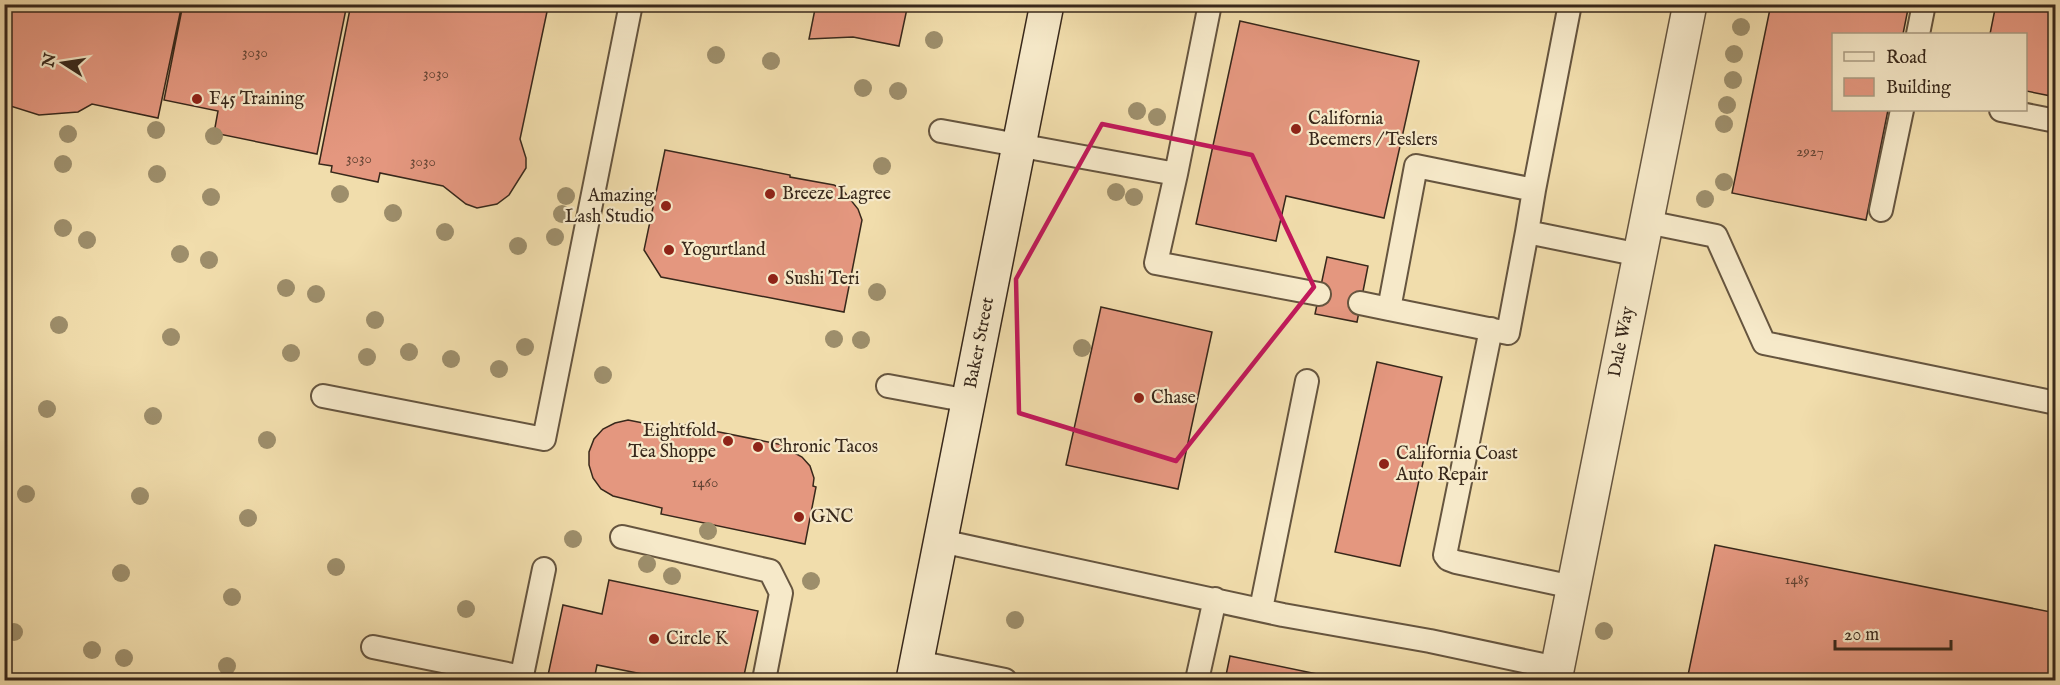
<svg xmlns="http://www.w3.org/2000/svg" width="2060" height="685" font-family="'IM FELL English',serif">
<rect width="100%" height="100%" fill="#f1ddac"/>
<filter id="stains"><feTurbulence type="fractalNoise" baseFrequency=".00333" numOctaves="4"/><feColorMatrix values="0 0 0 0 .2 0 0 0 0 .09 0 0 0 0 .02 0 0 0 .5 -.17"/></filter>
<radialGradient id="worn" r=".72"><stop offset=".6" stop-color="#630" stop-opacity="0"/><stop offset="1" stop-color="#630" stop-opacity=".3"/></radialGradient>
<!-- building -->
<path fill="#e4977f" stroke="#38281b" stroke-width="1.5" d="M 4,4 L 182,4 L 158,118 L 92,104 L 78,112 L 39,115 L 4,104 Z
M 183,4 L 347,4 L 317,154 L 214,133 L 218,111 L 164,100 Z
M 351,4 L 535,4 L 548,7 L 520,139 L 526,158 L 526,168 L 509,195 L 497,204 L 477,208 L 466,204 L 443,186 L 380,173 L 378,182 L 331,172 L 332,166 L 319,164 Z
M 816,4 L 908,4 L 899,46 L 853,37 L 809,39 Z
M 1771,4 L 1909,4 L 1903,34 L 1834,34 L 1834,110 L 1888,110 L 1866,220 L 1732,193 Z
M 1996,4 L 2045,4 L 2044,6 L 2056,9 L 2056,97 L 2026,91 L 2026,34 L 1990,34 Z
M 1240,21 L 1419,61 L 1384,218 L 1286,196 L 1276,241 L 1196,224 Z
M 665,150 L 790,175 L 790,177 L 834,185 L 842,189 L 858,209 L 862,220 L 844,312 L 661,277 L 644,250 Z
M 1327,257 L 1368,266 L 1357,322 L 1315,314 Z
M 1101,307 L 1212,332 L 1178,489 L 1066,465 Z
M 1377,362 L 1442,377 L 1400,566 L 1335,552 Z
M 628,420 L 678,430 L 680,424 L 788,446 L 787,449 L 802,457 L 810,466 L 814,478 L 813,486 L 816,487 L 805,544 L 661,514 L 662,508 L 613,496 L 601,489 L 593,478 L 589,465 L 589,452 L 594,439 L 603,429 L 615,423 Z
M 1715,545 L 2056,613 L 2056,680 L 1687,680 Z
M 609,580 L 758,611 L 743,680 L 672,680 L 597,665 L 594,680 L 547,680 L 563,605 L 602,614 Z
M 1230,656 L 1346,680 L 1225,680 Z"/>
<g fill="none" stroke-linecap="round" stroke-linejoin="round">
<defs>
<path id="service" d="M 1570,4 L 1534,190 L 1416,166 L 1389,309 L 1508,333 L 1527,232 L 1640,255
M 1918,34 L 1924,4
M 2001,110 L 2056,121
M 941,131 L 1176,174 L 1210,4
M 1176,174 L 1156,263 L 1319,294
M 1881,210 L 1902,110
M 1647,222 L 1716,236 L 1764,343 L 2056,403
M 1527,232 L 1534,190
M 1360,303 L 1389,309
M 1491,329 L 1445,555 L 1448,559 L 1456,562 L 1573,587
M 888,386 L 969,401
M 323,396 L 544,439 L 631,4
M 622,537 L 770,571 L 781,593 L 764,680
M 941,541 L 1283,615 L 1430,641 L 1557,668
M 1261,609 L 1307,381
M 373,647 L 522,677
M 917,662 L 1005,680
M 521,680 L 544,569
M 1197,680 L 1215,599"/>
<path id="minor" d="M 1555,680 L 1690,4"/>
<path id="secondary" d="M 913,680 L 1047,4"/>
</defs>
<!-- service casing -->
<use href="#service" stroke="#66553f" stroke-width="26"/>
<!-- minor casing -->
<use href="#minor" stroke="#66553f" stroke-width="36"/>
<!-- secondary casing -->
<use href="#secondary" stroke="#38281b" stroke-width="36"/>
<!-- service -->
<use href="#service" stroke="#f6e9c9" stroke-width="22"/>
<!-- minor -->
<use href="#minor" stroke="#f6e9c9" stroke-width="33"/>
<!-- secondary -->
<use href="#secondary" stroke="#f6e9c9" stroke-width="33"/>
</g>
<!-- trees -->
<g fill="#9d8e6b">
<circle cx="1741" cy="27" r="9"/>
<circle cx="934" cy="40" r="9"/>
<circle cx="1734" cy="54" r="9"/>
<circle cx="716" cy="55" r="9"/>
<circle cx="771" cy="61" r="9"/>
<circle cx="1733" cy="80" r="9"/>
<circle cx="863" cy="88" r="9"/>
<circle cx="898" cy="91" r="9"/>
<circle cx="1727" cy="105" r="9"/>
<circle cx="1137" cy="111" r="9"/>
<circle cx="1157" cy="117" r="9"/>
<circle cx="1724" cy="124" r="9"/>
<circle cx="156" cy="130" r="9"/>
<circle cx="68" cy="134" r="9"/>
<circle cx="214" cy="136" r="9"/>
<circle cx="63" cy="164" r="9"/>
<circle cx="882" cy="166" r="9"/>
<circle cx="157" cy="174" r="9"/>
<circle cx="1724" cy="182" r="9"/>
<circle cx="1116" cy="192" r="9"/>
<circle cx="340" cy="194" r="9"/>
<circle cx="566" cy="196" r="9"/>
<circle cx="211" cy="197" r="9"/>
<circle cx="1134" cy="197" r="9"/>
<circle cx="1705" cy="199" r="9"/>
<circle cx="393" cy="213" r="9"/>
<circle cx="562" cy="214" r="9"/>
<circle cx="63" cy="228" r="9"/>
<circle cx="445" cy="232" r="9"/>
<circle cx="555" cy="237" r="9"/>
<circle cx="87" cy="240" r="9"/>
<circle cx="518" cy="246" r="9"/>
<circle cx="180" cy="254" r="9"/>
<circle cx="209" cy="260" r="9"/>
<circle cx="286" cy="288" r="9"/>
<circle cx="877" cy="292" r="9"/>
<circle cx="316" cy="294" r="9"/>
<circle cx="375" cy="320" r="9"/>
<circle cx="59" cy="325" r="9"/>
<circle cx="171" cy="337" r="9"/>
<circle cx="834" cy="339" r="9"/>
<circle cx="861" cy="340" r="9"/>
<circle cx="525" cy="347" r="9"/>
<circle cx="1082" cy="348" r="9"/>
<circle cx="409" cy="352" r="9"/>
<circle cx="291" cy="353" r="9"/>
<circle cx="367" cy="357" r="9"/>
<circle cx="451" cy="359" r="9"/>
<circle cx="499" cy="369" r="9"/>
<circle cx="603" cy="375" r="9"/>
<circle cx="47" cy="409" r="9"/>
<circle cx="153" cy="416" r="9"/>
<circle cx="267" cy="440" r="9"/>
<circle cx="26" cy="494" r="9"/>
<circle cx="140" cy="496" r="9"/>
<circle cx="248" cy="518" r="9"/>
<circle cx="708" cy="531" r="9"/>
<circle cx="573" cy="539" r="9"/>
<circle cx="647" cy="564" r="9"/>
<circle cx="336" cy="567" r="9"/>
<circle cx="121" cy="573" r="9"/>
<circle cx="672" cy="576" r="9"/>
<circle cx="811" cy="581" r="9"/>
<circle cx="232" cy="597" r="9"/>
<circle cx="466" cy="609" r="9"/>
<circle cx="1015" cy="620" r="9"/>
<circle cx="1604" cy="631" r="9"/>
<circle cx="14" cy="632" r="9"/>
<circle cx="92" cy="650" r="9"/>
<circle cx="124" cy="658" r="9"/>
<circle cx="227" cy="666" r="9"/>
</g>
<!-- marked area -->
<path fill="none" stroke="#c2185b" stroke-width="4.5" stroke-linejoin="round" d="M 1102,124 L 1252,155 L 1314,287 L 1176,461 L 1019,413 L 1016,279 Z"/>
<!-- markers -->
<g fill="#8f2418" stroke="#f6e9c9" stroke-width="2">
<circle cx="197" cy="99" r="6"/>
<circle cx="1296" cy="129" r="6"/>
<circle cx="770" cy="194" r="6"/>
<circle cx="666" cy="206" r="6"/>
<circle cx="669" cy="250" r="6"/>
<circle cx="773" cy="279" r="6"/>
<circle cx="1139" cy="398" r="6"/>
<circle cx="728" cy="441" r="6"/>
<circle cx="758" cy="447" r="6"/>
<circle cx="1384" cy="464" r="6"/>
<circle cx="799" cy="517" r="6"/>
<circle cx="654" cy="639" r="6"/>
</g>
<g text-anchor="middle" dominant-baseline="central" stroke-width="4.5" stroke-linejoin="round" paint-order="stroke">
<!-- number labels -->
<g font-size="15" fill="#634434">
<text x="255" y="52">3030</text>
<text x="436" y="73">3030</text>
<text x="1810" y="151">2927</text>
<text x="359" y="158">3030</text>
<text x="423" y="161">3030</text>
<text x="705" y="482">1460</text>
<text x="1797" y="579">1485</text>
</g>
<!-- poi labels -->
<g font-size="18" fill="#38281b" stroke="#f6e9c9" text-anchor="start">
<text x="209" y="99">F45 Training</text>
<text x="1308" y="119">California<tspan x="1308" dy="21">Beemers / Teslers</tspan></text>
<text x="782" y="194">Breeze Lagree</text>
<text x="654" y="196" text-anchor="end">Amazing<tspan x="654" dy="21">Lash Studio</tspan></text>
<text x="681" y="250">Yogurtland</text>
<text x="785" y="279">Sushi Teri</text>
<text x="1151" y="398">Chase</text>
<text x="716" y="431" text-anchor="end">Eightfold<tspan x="716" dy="21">Tea Shoppe</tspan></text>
<text x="770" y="447">Chronic Tacos</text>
<text x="1396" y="454">California Coast<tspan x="1396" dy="21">Auto Repair</tspan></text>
<text x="811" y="517">GNC</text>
<text x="666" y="639">Circle K</text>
</g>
<!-- street labels -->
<g font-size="18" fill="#38281b" stroke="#f6e9c9">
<text transform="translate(1622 342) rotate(-79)">Dale Way</text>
<text transform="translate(980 343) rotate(-79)">Baker Street</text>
</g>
</g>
<!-- margin -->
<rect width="2060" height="685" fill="none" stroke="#f1ddac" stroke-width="24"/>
<rect x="6" y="6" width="2048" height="673" fill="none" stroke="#38281b" stroke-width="3"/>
<rect x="12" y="12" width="2036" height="661" fill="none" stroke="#38281b" stroke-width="1.5"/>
<!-- legend -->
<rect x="1832" y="33" width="195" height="78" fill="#f6e9c9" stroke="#aa9c83" stroke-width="1.5"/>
<rect x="1844" y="52" width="30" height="9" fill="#f6e9c9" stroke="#aa9c83" stroke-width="1.5"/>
<text x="1886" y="63" font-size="18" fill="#38281b">Road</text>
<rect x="1844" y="78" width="30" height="18" fill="#e4977f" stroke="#aa9c83" stroke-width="1.5"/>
<text x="1886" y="93" font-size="18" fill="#38281b">Building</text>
<!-- north arrow -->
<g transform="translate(63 63) rotate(282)" stroke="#f6e9c9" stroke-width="4.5" paint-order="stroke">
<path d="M0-4.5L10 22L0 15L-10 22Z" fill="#38281b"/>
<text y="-9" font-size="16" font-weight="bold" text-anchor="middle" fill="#38281b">N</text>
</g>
<!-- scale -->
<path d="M1835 640v9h116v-9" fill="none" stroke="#38281b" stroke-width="3"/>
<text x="1844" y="640" font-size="18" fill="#38281b" stroke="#f6e9c9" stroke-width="4.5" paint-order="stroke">20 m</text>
<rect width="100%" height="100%" filter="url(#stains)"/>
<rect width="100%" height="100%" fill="url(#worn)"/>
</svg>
